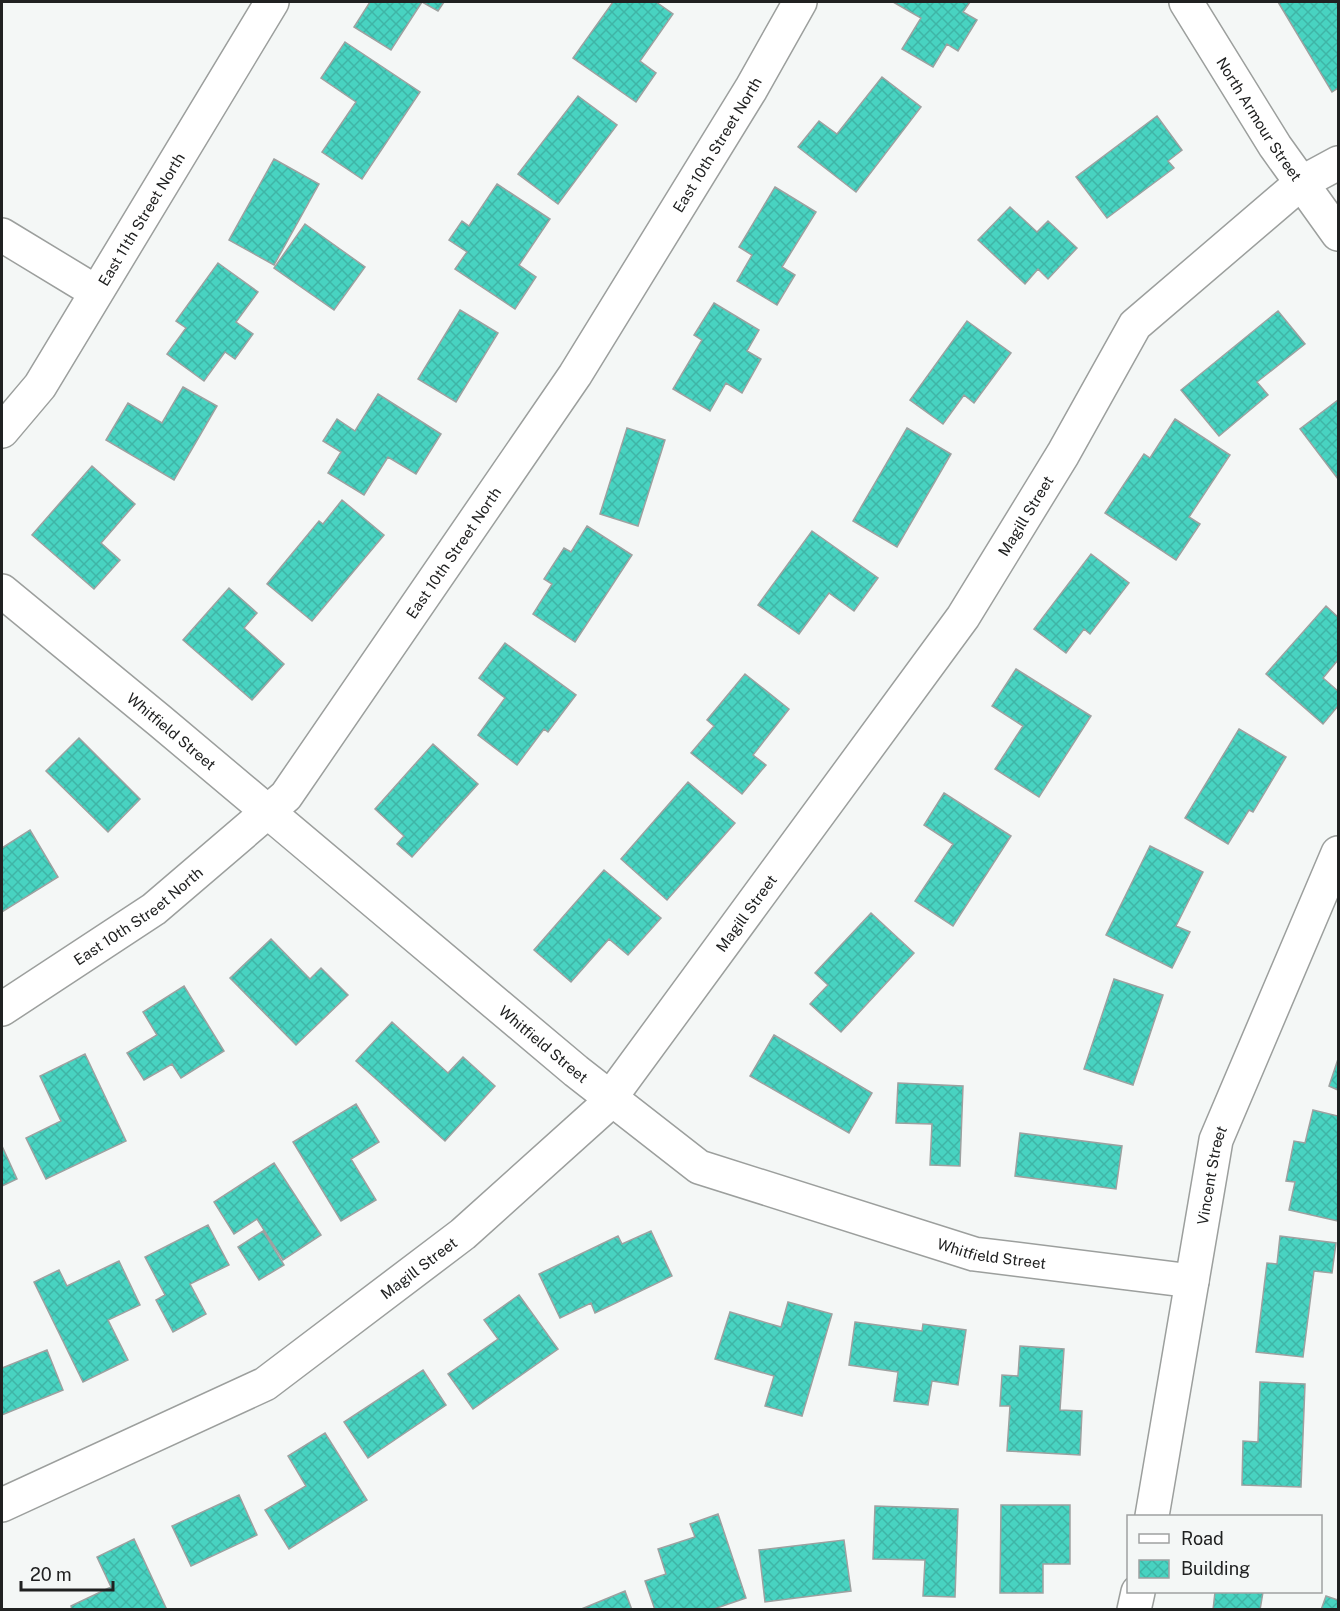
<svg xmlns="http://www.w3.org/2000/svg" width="1340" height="1611" font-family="'Public Sans',sans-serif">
<defs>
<pattern id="building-cross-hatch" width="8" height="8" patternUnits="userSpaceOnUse" patternTransform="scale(1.5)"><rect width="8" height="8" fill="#48d3c1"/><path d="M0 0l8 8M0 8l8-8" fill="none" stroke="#3fb5a6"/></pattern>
</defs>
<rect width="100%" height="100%" fill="#f4f7f6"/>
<!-- building -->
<path fill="url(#building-cross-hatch)" stroke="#9da1a0" stroke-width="1.5" d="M 370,2 L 422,2 L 391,50 L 354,27 Z
M 422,2 L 444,2 L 438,11 Z
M 613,2 L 656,2 L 673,14 L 640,61 L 656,73 L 636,102 L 573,58 Z
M 893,2 L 970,2 L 963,12 L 977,20 L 958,51 L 947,44 L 933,67 L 902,49 L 921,18 Z
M 1278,2 L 1338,2 L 1338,88 L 1332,92 Z
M 345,42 L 420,92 L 362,179 L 322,152 L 356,102 L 321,78 Z
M 882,77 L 921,107 L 856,192 L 798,147 L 819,121 L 837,134 Z
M 578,96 L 617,125 L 558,204 L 518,174 Z
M 1157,116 L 1182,150 L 1168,161 L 1174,168 L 1107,218 L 1076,177 Z
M 274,159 L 319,184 L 274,265 L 229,240 Z
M 497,184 L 550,219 L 519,265 L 536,277 L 515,309 L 455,269 L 467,252 L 449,240 L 462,221 L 469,226 Z
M 775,187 L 816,212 L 782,267 L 795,275 L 777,305 L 737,281 L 752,255 L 739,247 Z
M 1010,207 L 1037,232 L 1048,221 L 1077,248 L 1048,279 L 1038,269 L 1025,284 L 978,240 Z
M 305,224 L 365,267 L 334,310 L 274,268 Z
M 218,263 L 258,292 L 236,322 L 253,334 L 235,359 L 225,352 L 204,381 L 167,354 L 186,328 L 176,321 Z
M 714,303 L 759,330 L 747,351 L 761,359 L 742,393 L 726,383 L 710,411 L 673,389 L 702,340 L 694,335 Z
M 460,310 L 498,333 L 456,402 L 418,379 Z
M 1278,311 L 1305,344 L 1257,382 L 1268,395 L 1219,436 L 1181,390 Z
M 967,321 L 1011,353 L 974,403 L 964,395 L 943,424 L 910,400 Z
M 183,387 L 217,406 L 174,480 L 106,440 L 128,403 L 162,423 Z
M 378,394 L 441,434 L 416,474 L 388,457 L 364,495 L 328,473 L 341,452 L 323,441 L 337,419 L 355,431 Z
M 1338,400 L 1338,479 L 1300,429 Z
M 1175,419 L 1230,455 L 1189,517 L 1200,524 L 1176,560 L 1105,513 L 1144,454 L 1150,458 Z
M 627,428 L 665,440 L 638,526 L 600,514 Z
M 907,428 L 951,454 L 897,547 L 853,521 Z
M 92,466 L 135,504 L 101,543 L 120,560 L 94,589 L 32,535 Z
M 342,500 L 384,535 L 312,621 L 267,584 L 319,521 L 323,524 Z
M 587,526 L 632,555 L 575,642 L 533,614 L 552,584 L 544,579 L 564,548 L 571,552 Z
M 812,531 L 878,578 L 854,611 L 829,593 L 799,634 L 758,605 Z
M 1091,554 L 1129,583 L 1090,634 L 1084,629 L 1066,653 L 1034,629 Z
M 229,588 L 257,613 L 244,628 L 284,664 L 252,700 L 183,640 Z
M 1326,606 L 1338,617 L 1338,660 L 1323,678 L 1338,691 L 1338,706 L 1323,724 L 1266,674 Z
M 505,643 L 576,695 L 548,732 L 544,729 L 517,765 L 478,735 L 505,698 L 479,678 Z
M 1016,669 L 1091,716 L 1039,797 L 995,769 L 1023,726 L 992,706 Z
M 745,674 L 789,709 L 753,755 L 766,765 L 742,794 L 691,753 L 714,726 L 707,720 Z
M 1239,729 L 1286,757 L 1253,812 L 1249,810 L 1228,844 L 1185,818 Z
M 79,738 L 140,799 L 108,832 L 46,771 Z
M 433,744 L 478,784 L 412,857 L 397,844 L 404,836 L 375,809 Z
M 688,782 L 735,823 L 667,900 L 621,859 Z
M 944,793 L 1011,836 L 953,926 L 915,901 L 953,844 L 924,825 Z
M 30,830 L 58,877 L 2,912 L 2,848 Z
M 1150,846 L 1203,872 L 1176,926 L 1190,932 L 1172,968 L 1106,935 Z
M 604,870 L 661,918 L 628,955 L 609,939 L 571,982 L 534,950 Z
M 871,913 L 914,953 L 841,1032 L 810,1004 L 828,985 L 815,973 Z
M 271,939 L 310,979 L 321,968 L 348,995 L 296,1045 L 230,978 Z
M 1114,979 L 1163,995 L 1133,1085 L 1084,1069 Z
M 184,986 L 224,1051 L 181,1078 L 172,1064 L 144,1080 L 127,1053 L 157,1035 L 143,1012 Z
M 392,1022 L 448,1073 L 463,1057 L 495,1086 L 445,1141 L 356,1061 Z
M 774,1035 L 872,1093 L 849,1133 L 750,1076 Z
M 85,1054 L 126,1141 L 46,1179 L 26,1138 L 61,1121 L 40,1076 Z
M 1338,1059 L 1338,1090 L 1329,1086 Z
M 898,1083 L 963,1086 L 960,1166 L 930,1165 L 932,1124 L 896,1123 Z
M 356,1104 L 379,1142 L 351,1159 L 376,1200 L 341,1221 L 293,1142 Z
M 1313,1110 L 1338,1116 L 1338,1221 L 1289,1210 L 1295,1182 L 1286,1181 L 1294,1141 L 1305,1143 Z
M 1020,1133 L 1122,1146 L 1116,1189 L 1015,1176 Z
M 2,1146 L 17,1179 L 2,1186 Z
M 274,1163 L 321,1235 L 283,1260 L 257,1219 L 234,1234 L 214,1202 Z
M 208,1225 L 229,1265 L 190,1284 L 206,1314 L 173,1332 L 156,1300 L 165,1295 L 145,1257 Z
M 263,1231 L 284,1265 L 259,1280 L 238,1247 Z
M 651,1231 L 672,1276 L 595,1313 L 591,1303 L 560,1318 L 539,1274 L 618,1236 L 622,1244 Z
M 1280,1236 L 1336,1243 L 1332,1273 L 1314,1271 L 1303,1357 L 1256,1352 L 1267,1263 L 1277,1264 Z
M 119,1261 L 140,1305 L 108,1320 L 128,1360 L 83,1382 L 34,1282 L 59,1270 L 67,1286 Z
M 519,1295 L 558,1349 L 473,1409 L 448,1374 L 498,1339 L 484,1320 Z
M 788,1302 L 832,1314 L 802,1416 L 765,1406 L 774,1376 L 715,1359 L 730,1312 L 781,1327 Z
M 855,1322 L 922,1331 L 923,1324 L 966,1330 L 958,1385 L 932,1381 L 928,1405 L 894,1401 L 898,1372 L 849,1365 Z
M 1020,1346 L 1064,1349 L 1060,1410 L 1082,1411 L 1080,1455 L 1007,1451 L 1010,1406 L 1000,1406 L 1002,1375 L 1018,1376 Z
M 47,1350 L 63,1390 L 2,1415 L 2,1368 Z
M 423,1370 L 446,1405 L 368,1458 L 344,1422 Z
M 1260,1382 L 1305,1384 L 1301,1487 L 1242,1485 L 1243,1441 L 1258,1442 Z
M 325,1433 L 367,1500 L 289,1549 L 265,1510 L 306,1486 L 288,1456 Z
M 239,1495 L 257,1535 L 191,1566 L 172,1526 Z
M 1001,1505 L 1070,1505 L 1070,1564 L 1043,1564 L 1043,1593 L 1000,1593 Z
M 875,1506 L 958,1509 L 955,1597 L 923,1596 L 925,1560 L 873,1559 Z
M 718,1514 L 746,1598 L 711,1610 L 655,1610 L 645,1581 L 666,1574 L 658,1549 L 695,1537 L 690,1524 Z
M 134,1539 L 167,1610 L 72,1610 L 71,1606 L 111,1587 L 97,1557 Z
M 844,1540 L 851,1591 L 765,1602 L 759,1550 Z
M 625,1591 L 632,1610 L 579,1610 Z
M 1215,1592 L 1263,1592 L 1260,1610 L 1213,1610 Z
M 1326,1596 L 1338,1600 L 1338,1610 L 1321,1610 Z"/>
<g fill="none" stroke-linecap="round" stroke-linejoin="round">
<defs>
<g id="minor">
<path id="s1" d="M 1186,2 L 1275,146 L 1338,234"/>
<path d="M 2,235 L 96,292"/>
<path id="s2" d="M 2,431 L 40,386 L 272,2"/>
<path id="s3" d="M 2,591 L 160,721 L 576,1071 L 699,1167 L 974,1254 L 1192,1281"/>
<path id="s4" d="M 2,1009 L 154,909 L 286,796 L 575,375 L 751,89 L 800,2"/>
<path id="s5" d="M 2,1505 L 265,1384 L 463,1234 L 602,1109 L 963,617 L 1063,454 L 1135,325 L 1301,183 L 1338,163"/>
<path id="s6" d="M 1152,1516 L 1216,1140 L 1338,853"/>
<path d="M 1134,1610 L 1138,1592"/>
</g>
</defs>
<!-- minor casing -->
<use href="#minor" stroke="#9c9f9d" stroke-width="36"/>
<!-- minor -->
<use href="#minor" stroke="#fff" stroke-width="33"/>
</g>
<g text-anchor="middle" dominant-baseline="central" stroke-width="6" stroke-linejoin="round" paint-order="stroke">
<!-- street labels -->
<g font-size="15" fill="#202121" stroke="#f4f7f6">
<text stroke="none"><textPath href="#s1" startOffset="138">North Armour Street</textPath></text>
<text stroke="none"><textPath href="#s4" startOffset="1137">East 10th Street North</textPath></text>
<text stroke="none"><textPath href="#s2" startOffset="254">East 11th Street North</textPath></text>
<text stroke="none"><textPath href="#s5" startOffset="1454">Magill Street</textPath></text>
<text stroke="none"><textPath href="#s4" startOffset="651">East 10th Street North</textPath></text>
<text stroke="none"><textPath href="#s3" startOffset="220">Whitfield Street</textPath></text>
<text stroke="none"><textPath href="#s5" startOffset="968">Magill Street</textPath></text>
<text stroke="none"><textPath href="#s4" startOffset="165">East 10th Street North</textPath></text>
<text stroke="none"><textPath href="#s3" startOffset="706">Whitfield Street</textPath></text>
<text stroke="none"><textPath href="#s6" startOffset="346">Vincent Street</textPath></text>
<text stroke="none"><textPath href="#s3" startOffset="1210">Whitfield Street</textPath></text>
<text stroke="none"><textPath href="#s5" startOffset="482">Magill Street</textPath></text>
</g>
</g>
<!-- border -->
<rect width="1340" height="1611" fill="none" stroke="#202121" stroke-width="6"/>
<!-- legend -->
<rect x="1127" y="1515" width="195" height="78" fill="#f4f7f6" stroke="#9fa1a1" stroke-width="1.5"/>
<rect x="1139" y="1534" width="30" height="9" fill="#ffffff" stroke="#9fa1a1" stroke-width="1.5"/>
<text x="1181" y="1545" font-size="18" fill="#202121">Road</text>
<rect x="1139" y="1560" width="30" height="18" fill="url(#building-cross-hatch)" stroke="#9fa1a1" stroke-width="1.5"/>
<text x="1181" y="1575" font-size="18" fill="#202121">Building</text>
<!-- scale -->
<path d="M21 1581v9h92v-9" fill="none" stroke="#202121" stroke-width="3"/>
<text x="30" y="1581" font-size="18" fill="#202121" stroke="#f4f7f6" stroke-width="4.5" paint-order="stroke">20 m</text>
</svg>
